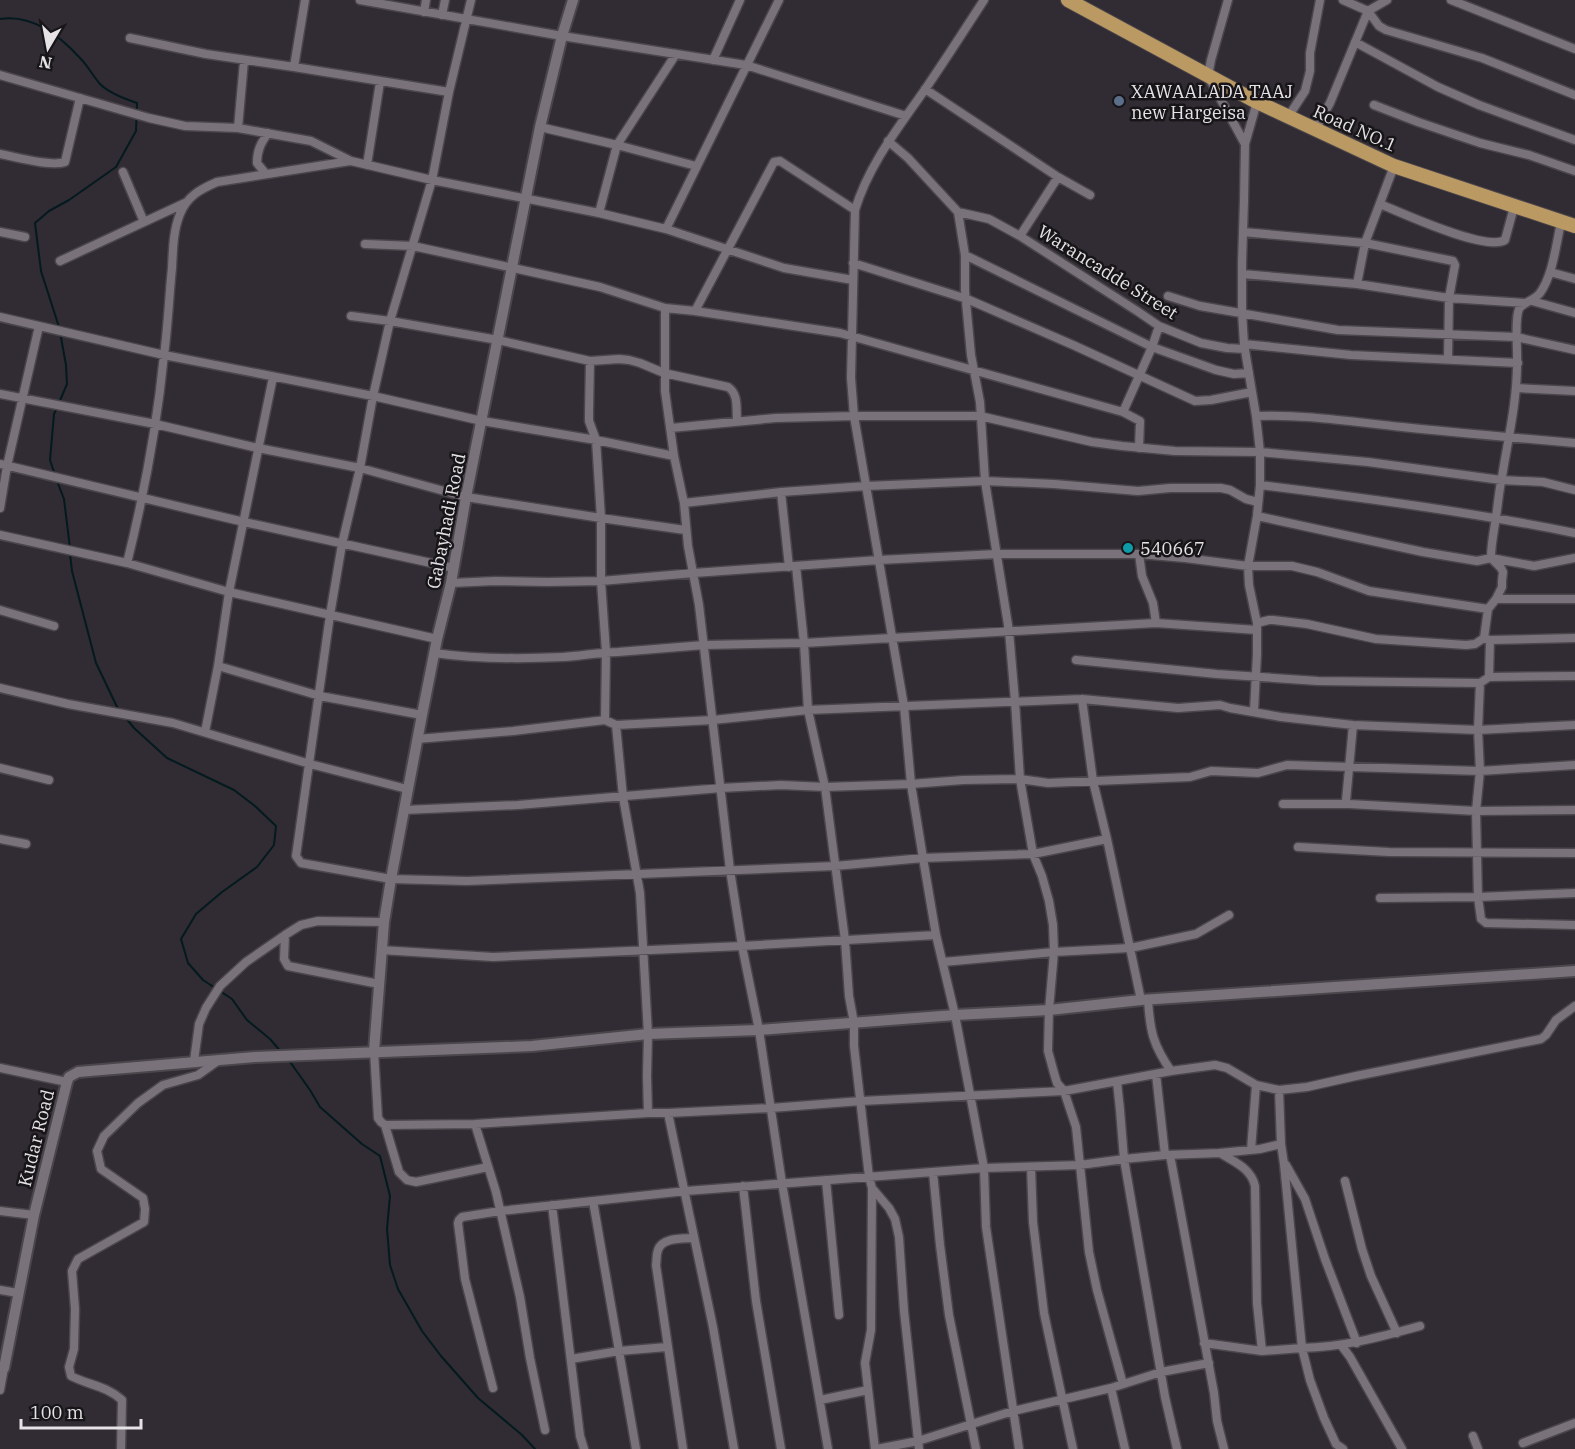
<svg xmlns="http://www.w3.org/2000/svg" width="1575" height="1449" font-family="'IBM Plex Serif',serif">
<rect width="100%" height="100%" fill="#312b33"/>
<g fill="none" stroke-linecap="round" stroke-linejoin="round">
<!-- stream -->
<path stroke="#031a1e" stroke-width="2" d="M 0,19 C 32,14 60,36 80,58 C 88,66 93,76 100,84 C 109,93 125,99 137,103 L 136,131 L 116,167 L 69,200 L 49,211 L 35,223 L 41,271 L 59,327
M 59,403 L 67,384 L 66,365 L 60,332
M 55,475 L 50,460 L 54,414 L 57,408
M 57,481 L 64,499 L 70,548
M 70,554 L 72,571 L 96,663 L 119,711
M 125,717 L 134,728 L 167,758 L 234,790 L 255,806 L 276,826 L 274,845 L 257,867 L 222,892 L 196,914 L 181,939 L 188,963 L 203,980 L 232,999 L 247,1020 L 270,1039 L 282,1053
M 288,1059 L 310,1090 L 320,1107 L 362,1144 L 380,1156 L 390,1196 L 387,1229 L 390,1265 L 398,1289 L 422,1331 L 441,1356 L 478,1398 L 522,1435 L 535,1449"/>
<defs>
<path id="minor" d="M 305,0 L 294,67 L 449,92
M 360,0 L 562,36 L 746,65 L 906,116
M 471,0 L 449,92 L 432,180 L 390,321 L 373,396 L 360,468 L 342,544 L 330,615 L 296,856 L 301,863 L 391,879 L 467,881 L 835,866 L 923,858 L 1033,854 L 1107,839
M 984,0 C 965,29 946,59 926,88 C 899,127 869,164 855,210 L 851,378 L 854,416 L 904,706 L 911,784 L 923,858 L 936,935 L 955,1015 L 984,1168 L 986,1227 L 1019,1449
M 1228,0 L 1211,60 L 1208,76 L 1245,144
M 1343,0 L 1368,11 L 1379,26 L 1386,30 L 1482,58 L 1575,95
M 1451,0 L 1575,49
M 424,12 L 426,0
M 442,15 L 445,0
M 130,38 L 206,54 L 294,67
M 1355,42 L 1438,87 L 1479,105 L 1575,140
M 713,60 L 740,0
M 0,75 L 149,118 L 185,126 L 238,128 L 311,141 L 351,161 L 432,180 L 599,213 L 617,145 L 676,54
M 925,89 L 1058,177 L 1020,236
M 1374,105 L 1418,122 L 1480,143 L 1529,155 L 1575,171
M 1288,117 L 1305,91 L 1310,71 L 1310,53 L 1320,0
M 540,127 L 617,145 L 696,166
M 238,128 L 244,61
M 1315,130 L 1330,103 L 1368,11 L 1387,0
M 888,141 L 908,158 L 958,212 L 965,255 L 965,291 L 971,355 L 980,402 L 985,481 L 1009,631 L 1015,701 L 1020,779 L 1033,854 L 1042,876 L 1049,901 L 1053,925 L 1054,952 L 1049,1010 L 1048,1051 L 1054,1073 L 1057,1083 L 1064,1091 L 1076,1127 L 1089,1252 L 1097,1290 L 1123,1384
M 0,154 C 16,157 51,167 65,162 L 80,98
M 367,165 L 380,82
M 123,172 L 144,222
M 266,174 L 257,163 C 257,150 261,143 268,133
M 1058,177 L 1090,195
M 1380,204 C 1402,213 1486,252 1505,240 L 1514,207
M 958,212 L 989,219 L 1020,236 L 1137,311 L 1159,326 L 1201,343 L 1227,348 L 1245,349
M 599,213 L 666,229 L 784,268 L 853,280
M 666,229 L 779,0
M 0,232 L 25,237
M 1243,232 L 1365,243 L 1453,261 L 1455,265 L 1449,298 L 1448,359
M 365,244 L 413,246 L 600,287 L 665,308 L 695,311 L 840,333 L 1123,412 L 1140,421 L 1139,448
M 965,255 L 1152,347 L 1216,370 L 1234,374 L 1249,373
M 60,261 L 185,203
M 853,263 L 967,299 L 1073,345 L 1195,401 L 1211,400 L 1252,392
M 1550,272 L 1575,279
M 1242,274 L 1357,284 L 1449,298 L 1525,303
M 1357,284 L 1365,243 L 1394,166
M 1168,296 L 1200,306 L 1338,330 L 1516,337 L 1575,350
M 1532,301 L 1575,313
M 665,308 L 665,391 L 674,456 L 684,503 L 688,546 L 699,605 L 730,870 L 742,946 L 759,1030 L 782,1183 L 828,1449
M 695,311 L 774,162 L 780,161 L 855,210
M 351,316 L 390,321 L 498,340 L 590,361 L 619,359 L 629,360 L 640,363 L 664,373 L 728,387 C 739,394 736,409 737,421
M 0,317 L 164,355 L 373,396 L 482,421 L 596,440 L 674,456
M 1244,344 L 1351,355 L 1518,363
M 590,361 L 589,412 L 589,421 L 596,440 L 601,518 L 601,581 L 606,652 L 605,720
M 1516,388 L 1575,391
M 0,394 L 155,424 L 258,448 L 360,468 L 466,497 L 601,518 L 685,530
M 1123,412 L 1152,347 L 1159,326
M 1256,416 C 1305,414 1353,422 1402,427 C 1459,433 1517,438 1575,443
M 671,428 L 776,418 L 854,416 L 980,416 L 1092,442 L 1122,446 L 1175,451 L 1260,452 L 1368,462 L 1501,480 L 1543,482 L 1575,490
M 0,464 L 244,522 L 454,568
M 1260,485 C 1365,498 1471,512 1575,533
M 781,492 L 789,567
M 684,503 L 781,492 L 866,486 L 985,481 L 1054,484 L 1138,491 L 1170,488 L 1221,488 L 1230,490 L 1246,499 L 1258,502
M 0,508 L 7,466 L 39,326
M 1257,516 L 1423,552 L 1477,561 L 1491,558 L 1534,566 L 1575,558
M 0,535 L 127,563 L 229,592 L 437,639
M 1139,554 L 1142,576 L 1153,603 L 1156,623
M 127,563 C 144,495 157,425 164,355 C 168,326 169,297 172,268 C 173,250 173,231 180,214 C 187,196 201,189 217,182 L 350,161
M 796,566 L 804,643 L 808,710 L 825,787 L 845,940 L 849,996 L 854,1023 L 854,1046 L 869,1177 L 872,1188 L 889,1208 L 895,1219 L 899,1237 L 904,1311 L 919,1449
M 451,583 L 495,581 L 547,582 L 601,581 L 694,573 L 879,560 L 997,554 L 1139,554 L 1185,558 L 1248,566 L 1292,566 L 1317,572 L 1369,591 L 1488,609
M 1496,599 L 1575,599
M 0,610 L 54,626
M 1257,623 L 1269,620 L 1273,620 L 1307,624 L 1376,639 L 1466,645 L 1475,644 L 1484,638 L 1490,640 L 1575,638
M 1484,638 L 1488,609 L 1496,599 L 1502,587 L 1502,581 L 1503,572 L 1501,568 L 1491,558 C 1491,544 1494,531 1496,517 C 1498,504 1499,490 1502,477 C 1508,439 1517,402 1517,364 C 1518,350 1514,321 1519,309 C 1522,303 1535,300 1540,293 C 1553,275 1556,244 1561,223
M 434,653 C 476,659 521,659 563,657 C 582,656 600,652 618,652 L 704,645 L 804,643 L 1156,623 L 1257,630
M 1076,660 L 1217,674 L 1318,681 L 1480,683 L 1489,677 L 1575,676
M 218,666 L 320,696 L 422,715
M 1489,677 L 1490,640
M 1480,683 L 1478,730 L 1480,771 L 1476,811 L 1478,897 L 1481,919 L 1486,923 L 1575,925
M 0,688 L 68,704 L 173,723 L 310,764 L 407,789
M 1082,699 L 1093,781 L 1107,839 L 1141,1000
M 1254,711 L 1257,654 L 1257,623 L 1249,585 L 1248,566 L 1257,516 L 1260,485 L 1260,452 L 1256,416 L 1244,344 L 1242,312 L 1242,263 L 1244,201 L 1245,144 L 1257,102
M 616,725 L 623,797 L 640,893 L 648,1034 L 647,1076 L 648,1113
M 1353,725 L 1346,801 L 1349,804 L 1476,811 L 1575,810
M 205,732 L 218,666 L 229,592 L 273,377
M 417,739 L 513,731 L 605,720 L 616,725 L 713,720 L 808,710 L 1082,699 L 1178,708 L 1220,705 L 1230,708 L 1281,717 L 1353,725 L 1478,730 L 1575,725
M 0,768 L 49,780
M 1283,804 L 1349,804
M 404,810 L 518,805 L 721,788 L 781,785 L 825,787 L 911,784 L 963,780 L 1020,779 L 1048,783 L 1190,777 L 1211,771 L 1258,773 L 1287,765 L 1480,771 L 1575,765
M 0,839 L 26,844
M 1298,847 L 1389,852 L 1575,853
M 1380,898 L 1478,897 L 1575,893
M 285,935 L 284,959 L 288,966 L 379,984
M 381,950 L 493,957 L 742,946 L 936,935
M 943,962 L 1054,952 L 1130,948 L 1196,934 L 1229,915
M 1148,1000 C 1150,1031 1153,1045 1171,1071
M 374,1051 L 378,1118 L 381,1122 L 385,1125 L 475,1124 L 648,1113 L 668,1113
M 194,1061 L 199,1024 L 206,1008 L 220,986 L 246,962 L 285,935 L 301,925 L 318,921 L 384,922
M 0,1068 L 67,1082
M 1156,1074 L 1165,1155
M 1117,1082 L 1120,1110 L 1124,1159 L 1165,1397 L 1177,1449
M 1279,1090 L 1281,1144 L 1284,1164 L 1302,1348 C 1344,1347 1380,1337 1420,1326
M 475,1124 L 496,1192 L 520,1297 L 530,1358 L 545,1430
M 385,1125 L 399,1172 L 407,1180 L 416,1182 L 488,1167
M 1251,1150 L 1256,1085
M 1220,1153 C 1234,1162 1251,1168 1255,1186 L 1257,1303 L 1262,1351
M 1170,1155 L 1214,1393 L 1217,1421 L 1224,1449
M 1286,1165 L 1305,1199 L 1325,1259 L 1357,1343
M 1031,1167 L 1033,1222 L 1044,1313 L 1073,1449
M 933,1172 L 940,1245 L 949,1315 L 976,1449
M 826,1180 L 839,1315
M 1345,1181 L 1362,1249 L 1371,1276 L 1397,1333
M 743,1186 L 756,1301 L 781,1449
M 872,1189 L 871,1330 L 865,1363 L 875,1449
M 593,1201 L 636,1449
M 552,1205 L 580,1436 L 584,1449
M 0,1211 L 34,1215
M 0,1290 L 18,1293
M 1204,1343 L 1262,1351 L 1302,1348 L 1310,1380 L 1324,1418 L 1336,1444 L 1343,1449
M 1341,1345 L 1350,1357 L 1402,1449
M 571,1359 L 619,1351 L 667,1347
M 493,1388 L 465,1279 L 458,1223 L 459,1220 L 462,1217 L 500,1211 L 686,1191 L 984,1168 L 1080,1165 L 1124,1159 L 1165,1155 L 1220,1153 L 1260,1149 L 1281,1144
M 1111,1388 L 1125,1449
M 0,1390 L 4,1368
M 820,1400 L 868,1390
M 1473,1436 L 1478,1449
M 1523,1443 L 1575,1423
M 121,1449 L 122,1400 C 107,1386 88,1385 71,1376 L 69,1367 L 74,1349 L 75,1309 L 72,1271 L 78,1259 L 144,1222 L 145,1209 L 143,1198 L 101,1169 L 97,1151 L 104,1136 L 138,1103 L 163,1085 L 198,1075 L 219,1060
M 683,1449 L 656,1265 C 657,1260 656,1255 658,1250 C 662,1237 683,1239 694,1238
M 734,1449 L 713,1327 L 668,1113 L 771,1108 L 861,1101 L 1064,1091 L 1171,1071 L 1215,1065 L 1227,1068 L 1256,1085 L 1279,1090 L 1307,1087 L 1356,1076 L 1541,1039 L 1546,1035 L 1556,1020 L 1575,1006
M 877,1449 L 918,1441 L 1013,1411 L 1111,1388 L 1161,1372 L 1209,1363"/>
<path id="tertiary" d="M 374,1051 L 384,922 L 391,879 L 422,715 L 437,639 L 451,583 L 466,497 L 540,127 L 562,36 L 573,0
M 0,1367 L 4,1368 L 34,1215 L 67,1082 L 69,1077 L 78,1072 L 255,1057 L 532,1046 L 648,1034 L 759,1030 L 955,1015 L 1049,1010 L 1141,1000 L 1575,971"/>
<path id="trunk" d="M 1068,0 L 1257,102 L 1394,166 L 1575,226"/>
</defs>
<!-- minor casing -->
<use href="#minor" stroke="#4a464b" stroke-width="11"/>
<!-- tertiary casing -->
<use href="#tertiary" stroke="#4a464b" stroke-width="14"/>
<!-- trunk casing -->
<use href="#trunk" stroke="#4a464b" stroke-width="16"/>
<!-- minor -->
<use href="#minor" stroke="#79727b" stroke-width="8"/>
<!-- tertiary -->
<use href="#tertiary" stroke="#79727b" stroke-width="10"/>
<!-- trunk -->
<use href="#trunk" stroke="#ba9962" stroke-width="14"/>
</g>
<!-- markers -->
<circle fill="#5c6f8a" stroke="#171518" stroke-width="2" cx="1119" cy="101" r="6"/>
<circle fill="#0f9aa8" stroke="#171518" stroke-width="2" cx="1128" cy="548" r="6"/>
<g text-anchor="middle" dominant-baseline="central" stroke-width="5" stroke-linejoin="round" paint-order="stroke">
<!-- poi labels -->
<g font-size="18" fill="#e6e3e7" stroke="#171518" text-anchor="start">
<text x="1131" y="91">XAWAALADA TAAJ<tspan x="1131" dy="21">new Hargeisa</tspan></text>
<text x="1140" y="548">540667</text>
</g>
<!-- street labels -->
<g font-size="18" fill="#e6e3e7" stroke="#171518">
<text transform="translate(1355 128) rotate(24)">Road NO.1</text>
<text transform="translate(1108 272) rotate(32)">Warancadde Street</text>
<text transform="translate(446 521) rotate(-79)">Gabayhadi Road</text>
<text transform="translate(36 1138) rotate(-76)">Kudar Road</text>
</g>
</g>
<!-- north arrow -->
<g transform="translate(48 48) rotate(190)" stroke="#171518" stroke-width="4.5" paint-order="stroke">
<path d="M0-4.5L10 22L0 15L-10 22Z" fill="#e6e3e7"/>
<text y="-9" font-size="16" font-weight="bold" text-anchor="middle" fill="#e6e3e7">N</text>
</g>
<!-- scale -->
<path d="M21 1419v9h120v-9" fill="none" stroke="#e6e3e7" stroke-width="3"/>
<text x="30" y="1419" font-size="18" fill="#e6e3e7" stroke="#171518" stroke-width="4.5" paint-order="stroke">100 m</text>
</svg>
